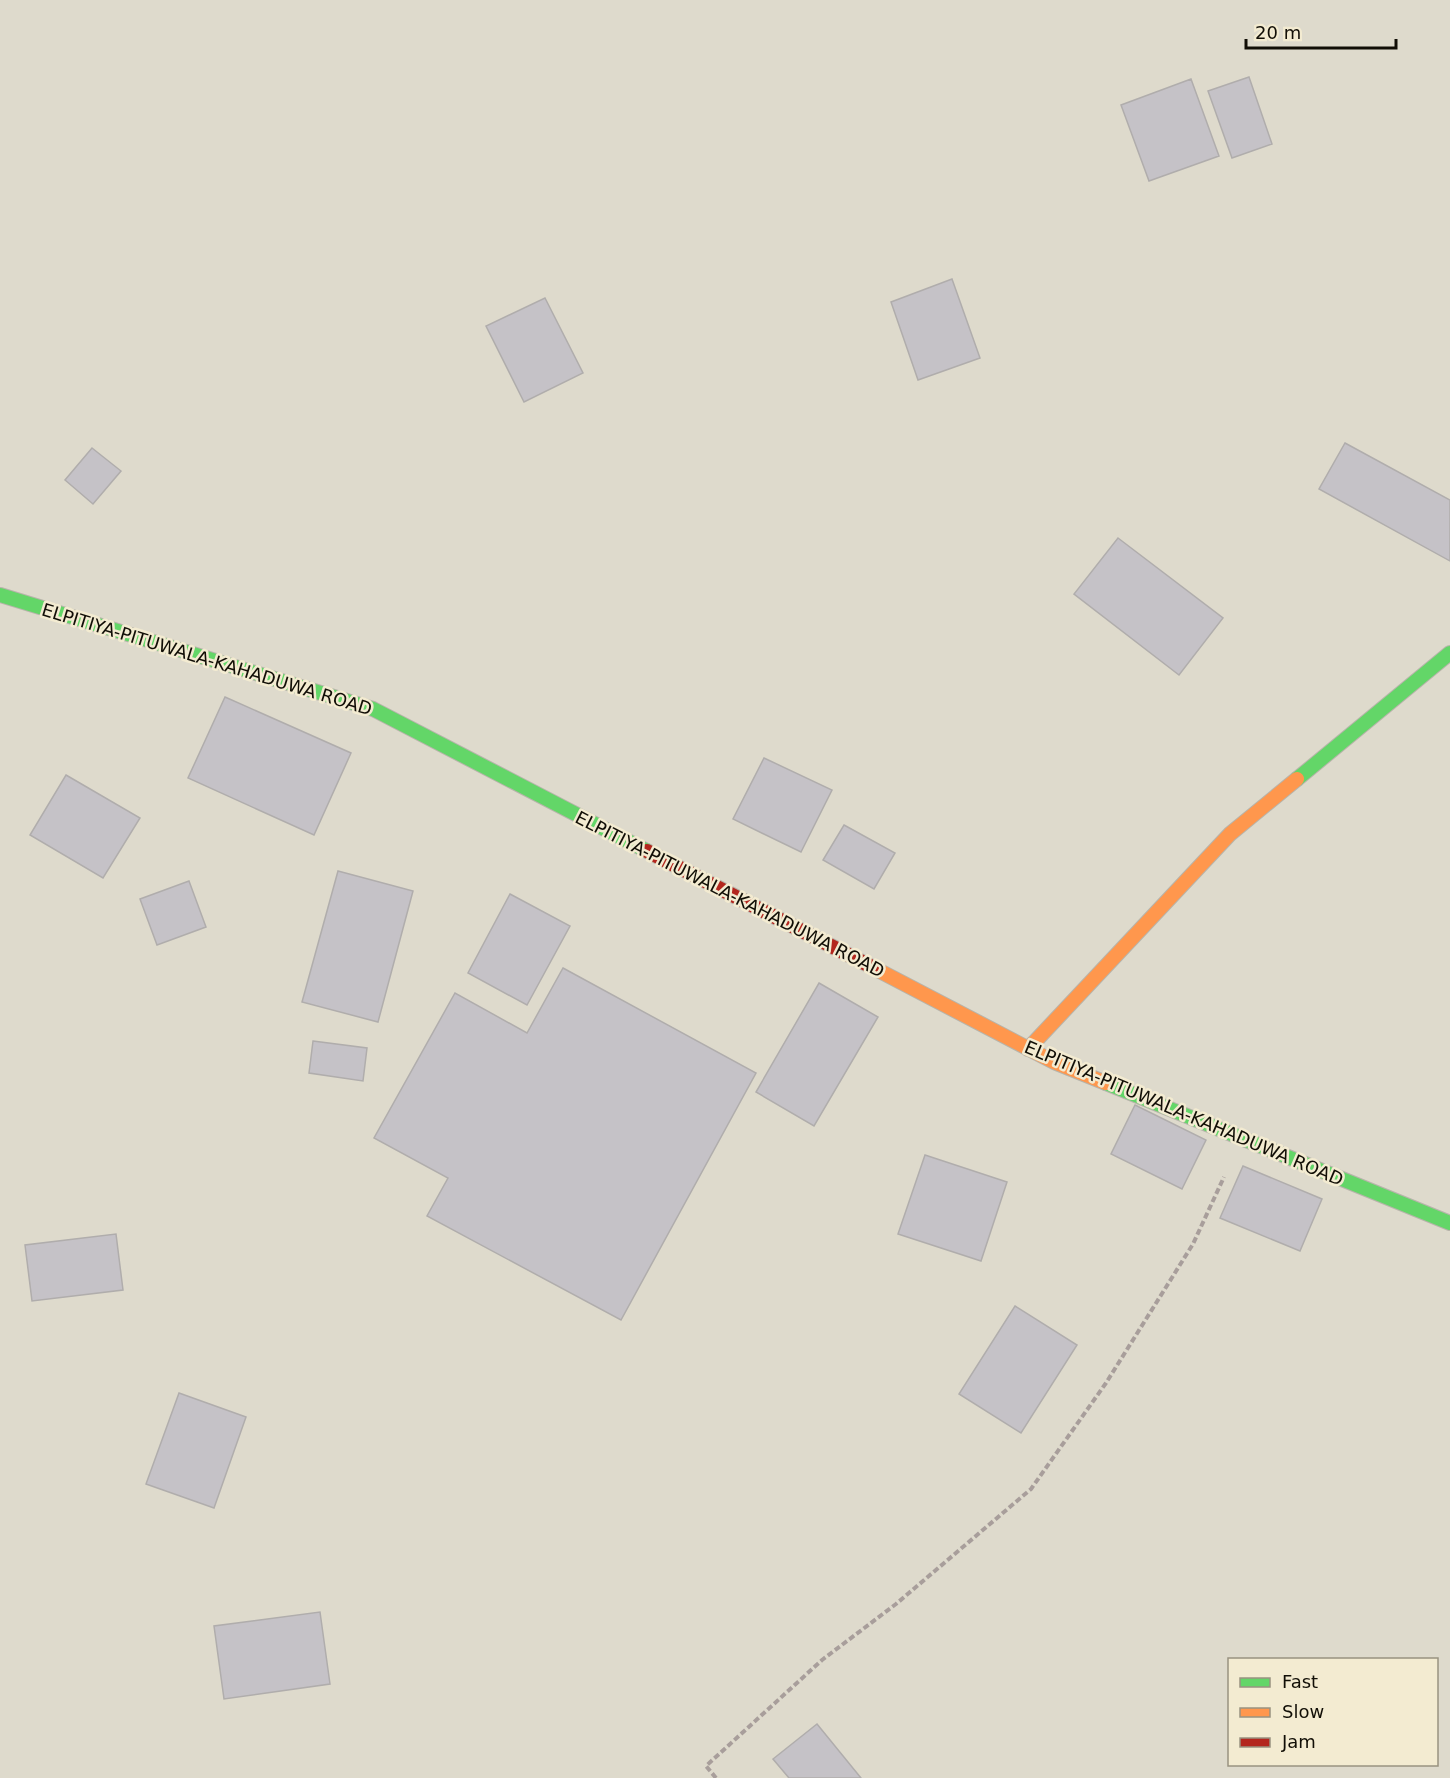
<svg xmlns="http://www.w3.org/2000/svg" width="1450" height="1778" font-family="'DejaVu Sans',sans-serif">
<rect width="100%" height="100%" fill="#dedacc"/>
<!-- building -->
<path fill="#c5c2c7" stroke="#b0adac" stroke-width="1.5" d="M 1249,77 L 1272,144 L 1232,158 L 1208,91 Z
M 1191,79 L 1219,156 L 1149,181 L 1121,105 Z
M 952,279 L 980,358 L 918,380 L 891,302 Z
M 545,298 L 583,373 L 524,402 L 486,326 Z
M 1345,443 L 1450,500 L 1450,561 L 1319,489 Z
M 92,448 L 121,471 L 93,504 L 65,480 Z
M 1118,538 L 1223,618 L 1179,675 L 1074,594 Z
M 225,697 L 351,753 L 314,835 L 188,778 Z
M 764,758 L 832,790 L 801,852 L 733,819 Z
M 66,775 L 140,818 L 103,878 L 30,835 Z
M 844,825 L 895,853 L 874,889 L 823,860 Z
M 338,871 L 413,891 L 378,1022 L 302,1002 Z
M 189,881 L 206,927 L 157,945 L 140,899 Z
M 510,894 L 570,926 L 527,1005 L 468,973 Z
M 563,968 L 756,1073 L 621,1320 L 427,1216 L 448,1178 L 374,1138 L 455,993 L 527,1033 Z
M 819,983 L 878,1017 L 814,1126 L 756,1092 Z
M 313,1041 L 367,1048 L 363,1081 L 309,1073 Z
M 1135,1105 L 1206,1140 L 1182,1189 L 1111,1154 Z
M 925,1155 L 1007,1182 L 981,1261 L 898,1234 Z
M 1243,1166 L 1322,1199 L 1300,1251 L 1220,1218 Z
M 116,1234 L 123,1290 L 32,1301 L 25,1245 Z
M 1015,1306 L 1077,1345 L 1021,1433 L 959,1394 Z
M 179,1393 L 246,1417 L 214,1508 L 146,1484 Z
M 320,1612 L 330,1684 L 224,1699 L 214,1626 Z
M 817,1724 L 861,1778 L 789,1778 L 773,1759 Z"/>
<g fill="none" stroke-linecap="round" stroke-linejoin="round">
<defs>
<path id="fast" d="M 0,595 L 373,709 L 647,851
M 1297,779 L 1450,653
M 1106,1083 L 1450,1223"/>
<path id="slow" d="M 872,967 L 1054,1062 L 1106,1083
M 1028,1049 L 1230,834 L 1297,779"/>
<path id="jam" d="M 647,851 L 872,967"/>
</defs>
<!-- fast casing -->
<use href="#fast" stroke="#b7b4aa" stroke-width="16"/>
<!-- slow casing -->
<use href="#slow" stroke="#b7b4aa" stroke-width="16"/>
<!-- jam casing -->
<use href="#jam" stroke="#b7b4aa" stroke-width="16"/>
<!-- path -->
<path stroke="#a89e9b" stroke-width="4" stroke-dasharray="6 3" stroke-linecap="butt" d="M 716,1778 L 706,1766 L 822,1660 L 896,1604 L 1031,1489 L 1106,1383 L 1193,1244 L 1224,1177"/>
<!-- fast -->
<use href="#fast" stroke="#63d668" stroke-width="14"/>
<!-- slow -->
<use href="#slow" stroke="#ff974d" stroke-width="14"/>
<!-- jam -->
<use href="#jam" stroke="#b3261e" stroke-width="14"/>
</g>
<g text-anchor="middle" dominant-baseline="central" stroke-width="5" stroke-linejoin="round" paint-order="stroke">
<!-- street labels -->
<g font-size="18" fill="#110e06" stroke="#f3ebd1">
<text transform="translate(207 659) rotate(17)">ELPITIYA-PITUWALA-KAHADUWA ROAD</text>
<text transform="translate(730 894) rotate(27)">ELPITIYA-PITUWALA-KAHADUWA ROAD</text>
<text transform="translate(1184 1113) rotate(23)">ELPITIYA-PITUWALA-KAHADUWA ROAD</text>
</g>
</g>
<!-- legend -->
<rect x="1228" y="1658" width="210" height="108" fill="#f3ebd1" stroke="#999380" stroke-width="1.5"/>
<rect x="1240" y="1678" width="30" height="9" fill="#63d668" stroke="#999380" stroke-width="1.5"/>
<text x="1282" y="1688" font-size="18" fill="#110e06">Fast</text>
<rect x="1240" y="1708" width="30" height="9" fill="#ff974d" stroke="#999380" stroke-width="1.5"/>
<text x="1282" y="1718" font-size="18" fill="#110e06">Slow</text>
<rect x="1240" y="1738" width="30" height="9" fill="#b3261e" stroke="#999380" stroke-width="1.5"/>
<text x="1282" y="1748" font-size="18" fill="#110e06">Jam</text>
<!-- scale -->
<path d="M1246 39v9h150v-9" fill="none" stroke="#110e06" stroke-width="3"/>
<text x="1255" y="39" font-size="18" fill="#110e06" stroke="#f3ebd1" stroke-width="4.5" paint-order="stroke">20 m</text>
</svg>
